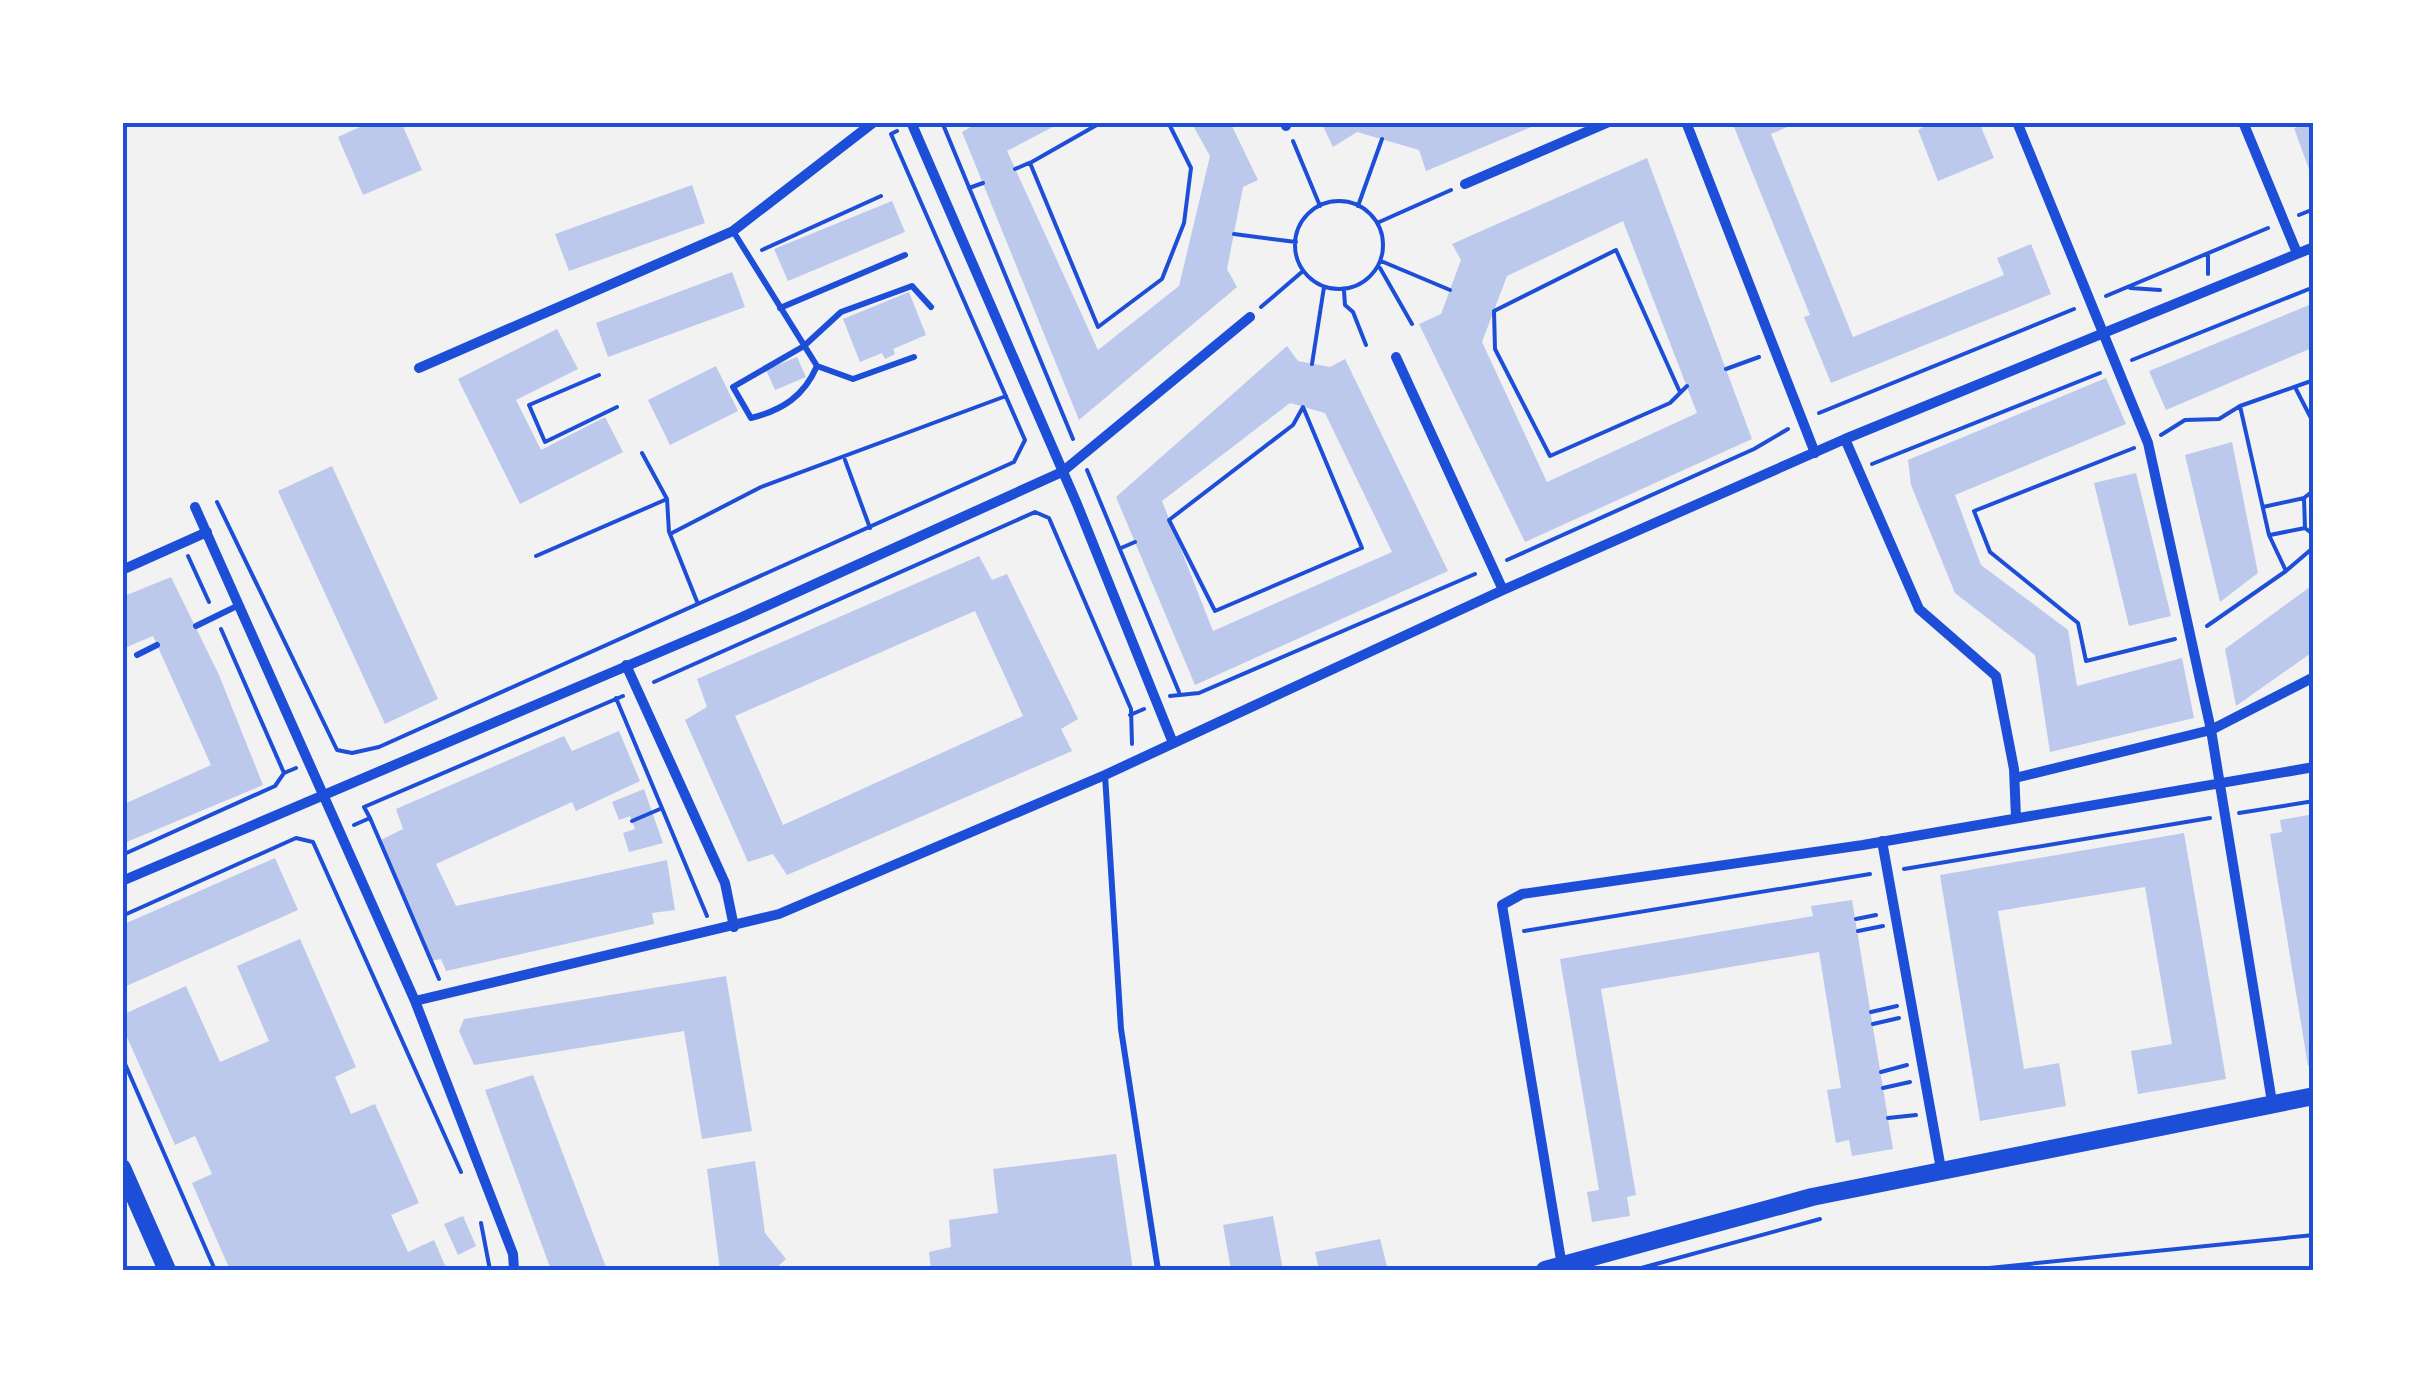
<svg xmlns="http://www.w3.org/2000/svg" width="2436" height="1393" font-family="Barlow,sans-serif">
<rect width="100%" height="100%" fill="#f2f2f2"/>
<!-- building -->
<path fill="#bdc9ec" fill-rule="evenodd" d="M 371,122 L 401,122 L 422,170 L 363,195 L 338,137 Z
M 979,122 L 1062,122 L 1007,151 L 1098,350 L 1179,286 L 1210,156 L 1191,122 L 1230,122 L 1258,180 L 1243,187 L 1227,269 L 1237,287 L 1079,420 L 962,132 Z
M 1321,122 L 1541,123 L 1426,171 L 1419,150 L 1357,132 L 1333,147 Z
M 1732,122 L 1799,122 L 1771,134 L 1853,337 L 2004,275 L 1997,258 L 2031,244 L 2051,294 L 1831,383 L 1804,317 L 1810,315 Z
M 1933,122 L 1979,122 L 1994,158 L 1938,181 L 1918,130 Z
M 2314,123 L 2314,183 L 2294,128 Z
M 1647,158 L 1752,439 L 1525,542 L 1419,324 L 1441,314 L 1461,260 L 1452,244 ZM 1623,221 L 1697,413 L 1547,482 L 1482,342 L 1507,276 Z
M 692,185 L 705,223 L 569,271 L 555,234 Z
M 892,201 L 905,232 L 788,281 L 774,249 Z
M 732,272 L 745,307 L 608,357 L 596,323 Z
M 909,292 L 926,335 L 893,349 L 895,354 L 885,359 L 882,353 L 860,362 L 843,319 Z
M 2314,303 L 2314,347 L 2166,410 L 2149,371 Z
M 557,329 L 578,369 L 516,400 L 541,450 L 605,417 L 623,452 L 520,504 L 458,379 Z
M 1287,346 L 1298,361 L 1330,367 L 1345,359 L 1448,571 L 1195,685 L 1116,497 ZM 1290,403 L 1325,413 L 1392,552 L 1213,631 L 1162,501 Z
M 797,357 L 806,377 L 775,390 L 766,370 Z
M 716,366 L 738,411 L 670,445 L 648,400 Z
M 2106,378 L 2126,424 L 1955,495 L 1981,565 L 2068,630 L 2077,686 L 2182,658 L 2194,718 L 2050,752 L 2035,655 L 1955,593 L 1911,485 L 1908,460 Z
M 2232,442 L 2258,573 L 2220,602 L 2185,455 Z
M 332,466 L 438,699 L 385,724 L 278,491 Z
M 2136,473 L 2171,616 L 2129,626 L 2094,483 Z
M 979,556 L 992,580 L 1007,574 L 1078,719 L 1061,729 L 1072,751 L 787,875 L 773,854 L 748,862 L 685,720 L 707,707 L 697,679 ZM 975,611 L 1023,716 L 783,825 L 735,716 Z
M 171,577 L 219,675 L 263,785 L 122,844 L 122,805 L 211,765 L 153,636 L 122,649 L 122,597 Z
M 2314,584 L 2314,651 L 2236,706 L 2225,649 Z
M 619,731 L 640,781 L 576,811 L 572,802 L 436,864 L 456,906 L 667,860 L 675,910 L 652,913 L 654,924 L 446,971 L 441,959 L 430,961 L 379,841 L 403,829 L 396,809 L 564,736 L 572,751 Z
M 644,789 L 663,843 L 629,852 L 623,833 L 635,829 L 630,816 L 619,820 L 612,802 Z
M 2314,814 L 2314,1065 L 2308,1066 L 2270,834 L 2282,832 L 2280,820 Z
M 2184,833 L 2226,1079 L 2138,1094 L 2131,1051 L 2172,1044 L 2145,887 L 1998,911 L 2024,1069 L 2059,1063 L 2066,1106 L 1980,1121 L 1940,875 Z
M 275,858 L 298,910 L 122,988 L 122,925 Z
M 1852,900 L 1893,1149 L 1852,1156 L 1849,1140 L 1836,1143 L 1827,1090 L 1841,1088 L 1819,952 L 1601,989 L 1636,1195 L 1627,1197 L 1630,1216 L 1592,1222 L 1587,1192 L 1599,1190 L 1560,959 L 1813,916 L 1811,906 Z
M 300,939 L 356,1067 L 335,1077 L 351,1114 L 375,1104 L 419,1203 L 391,1215 L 408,1252 L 434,1240 L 447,1270 L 230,1270 L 192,1183 L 212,1174 L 195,1136 L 175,1145 L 122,1026 L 122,1015 L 186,986 L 220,1062 L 269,1041 L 237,966 Z
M 726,976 L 752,1131 L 702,1139 L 684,1031 L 474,1065 L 459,1031 L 464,1019 Z
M 533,1075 L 607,1270 L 551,1270 L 485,1090 Z
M 1116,1154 L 1133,1270 L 931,1270 L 929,1252 L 951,1247 L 949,1220 L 998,1213 L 993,1169 Z
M 755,1161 L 765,1233 L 786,1259 L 774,1270 L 720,1270 L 707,1169 Z
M 463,1216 L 476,1246 L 458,1255 L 444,1224 Z
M 1273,1216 L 1283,1270 L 1231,1270 L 1223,1225 Z
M 1380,1239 L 1388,1270 L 1319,1270 L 1315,1252 Z"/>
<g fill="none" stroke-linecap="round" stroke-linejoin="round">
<!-- path -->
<path stroke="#1d4ed8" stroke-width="4" d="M 942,122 L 1073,439
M 1102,122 L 1030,163 L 1098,327 L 1162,279 L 1184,223 L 1191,168 L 1168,122
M 1293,141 L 1320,206
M 1015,169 L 1029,163
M 969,188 L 983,183
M1295 245a44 44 0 1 1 88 0a44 44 0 1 1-88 0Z
M 1358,206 L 1382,139
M 2299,215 L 2314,209
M 1377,223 L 1451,190
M 1234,234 L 1296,242
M 762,250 L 881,196
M 1381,261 L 1450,290
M 1380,268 L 1412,324
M 2208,274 L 2208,254
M 2130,288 L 2160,290
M 1344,291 L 1345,305 L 1353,312 L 1366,345
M 2106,296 L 2268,228
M 1261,307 L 1303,271
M 2132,360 L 2314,287
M 1312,364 L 1324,287
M 1726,369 L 1759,357
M 599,375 L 529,405 L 545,442 L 617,407
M 2296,389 L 2314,424
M 1679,390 L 1616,250 L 1494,311 L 1495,349 L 1550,456 L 1670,403 L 1687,386
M 2240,406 L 2269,535 L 2286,571 L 2314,547
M 1303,407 L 1362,548 L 1215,611 L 1169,520 L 1293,425 Z
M 1819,413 L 2074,309
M 2161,435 L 2185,420 L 2219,419 L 2240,406 L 2314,380
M 2134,448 L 1974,511 L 1990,552 L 2078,623 L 2086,661 L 2175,639
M 642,453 L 667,499 L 669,532
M 845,460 L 870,528
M 1872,464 L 2100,373
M 1087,470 L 1179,692
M 217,502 L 337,750 L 352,753 L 379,747 L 1014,462 L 1025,440 L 891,134 L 897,131
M 2263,507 L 2304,498 L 2314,490
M 2305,528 L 2314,535
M 2270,535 L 2305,528 L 2304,498
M 1121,548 L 1135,542
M 188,556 L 209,602
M 536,556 L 667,499
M 1507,560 L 1754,449 L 1788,429
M 698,604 L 670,534 L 761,487 L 1006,396
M 2207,626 L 2286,571
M 221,629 L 284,773
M 654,682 L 1035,512 L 1049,518 L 1131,709 L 1132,744
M 1170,696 L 1199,693 L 1475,574
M 616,698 L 707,916
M 1130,715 L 1144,709
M 2239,813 L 2314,801
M 370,818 L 439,979
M 632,821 L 660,809
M 354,825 L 370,818 L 364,807 L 623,696
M 122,855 L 275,786 L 284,773 L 296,768
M 1904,869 L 2210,818
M 122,916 L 296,838 L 313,842 L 461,1172
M 1856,919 L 1876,915
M 1524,931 L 1870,874
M 1858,931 L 1883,926
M 1871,1012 L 1897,1006
M 1873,1024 L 1899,1018
M 122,1057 L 215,1270
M 1881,1072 L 1907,1065
M 1883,1088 L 1910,1082
M 1888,1118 L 1916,1115
M 481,1223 L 490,1270
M 1634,1270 L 1820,1219
M 1969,1270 L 2314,1235"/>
<!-- service -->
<path stroke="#1d4ed8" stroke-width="6" d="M 733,231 L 817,366 L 853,379 L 914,357
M 780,308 L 905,255
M 817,366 C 804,396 783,410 751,418 L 733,387 L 804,346 L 841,312 L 912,286 L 931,307
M 196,626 L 239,605
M 137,655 L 157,645
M 1105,775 L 1121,1029 L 1158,1270"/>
<!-- minor -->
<path stroke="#1d4ed8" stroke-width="10" d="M 911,122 L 1077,504 L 1173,743
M 1285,122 L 1286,126
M 1686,122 L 1815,453
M 2017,122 L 2148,443 L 2211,730 L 2272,1102
M 2243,122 L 2297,253
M 1465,184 L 1609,122
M 1396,357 L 1503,590
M 419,368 L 733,231 L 874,122
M 1845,439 L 1919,609 L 1996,676 L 2014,769 L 2016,818
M 195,507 L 415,1001 L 513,1254 L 514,1270
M 122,570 L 207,532
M 626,665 L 725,883 L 734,927
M 2015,778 L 2211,730 L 2314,677
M 1882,841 L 1941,1169
M 122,881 L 742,617 L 1062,472 L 1250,317
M 415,1001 L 779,914 L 1105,775 L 1503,590 L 1845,439 L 2314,247
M 1562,1266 L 1502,905 L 1522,894 L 1863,845 L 2314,767"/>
<!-- tertiary -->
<path stroke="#1d4ed8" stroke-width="18" d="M 122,1168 L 167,1270
M 1545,1270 L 1812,1197 L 2314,1096"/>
</g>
<!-- border -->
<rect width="2436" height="1393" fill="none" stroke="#ffffff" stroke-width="250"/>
<rect x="125" y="125" width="2186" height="1143" fill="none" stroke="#1d4ed8" stroke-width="4"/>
</svg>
